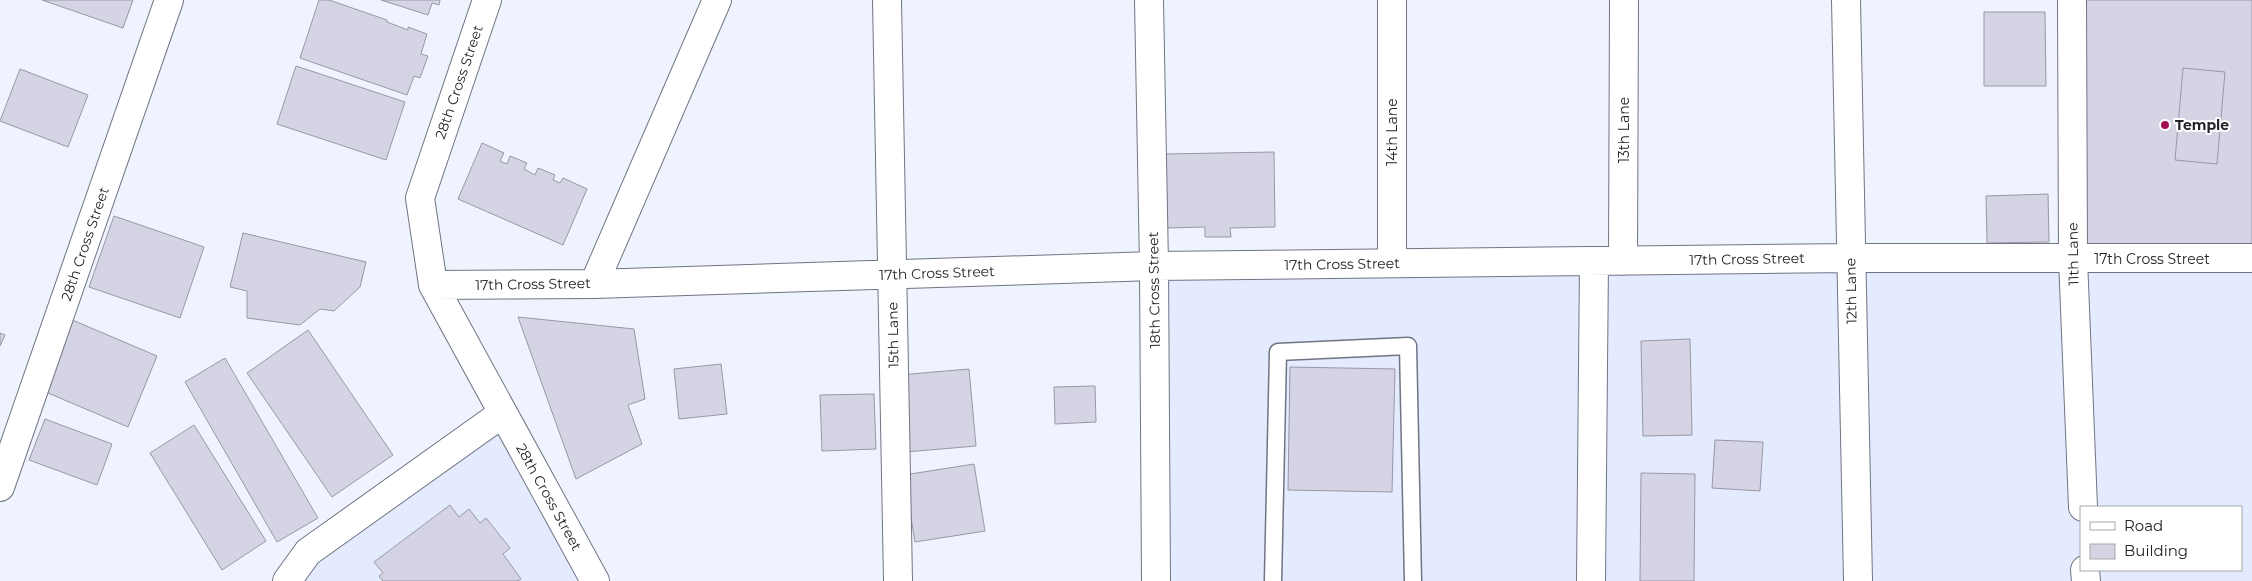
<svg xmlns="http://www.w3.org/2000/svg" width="2252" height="581" font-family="Montserrat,sans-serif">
<rect width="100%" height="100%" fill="#eff3fd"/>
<!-- built -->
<path fill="#e5ebfe" d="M 2073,259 L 2081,507 L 2081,570 L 2086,581 L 1156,581 L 1154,266 Z
M 2252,262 L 2252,581 L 2089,581 L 2089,570 L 2241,570 L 2241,507 L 2086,507 L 2077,266 Z
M 503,413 L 595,581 L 287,581 Z"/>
<!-- building -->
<path fill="#d4d4e4" stroke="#9897a7" d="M 42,0 L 133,0 L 123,28 Z
M 319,0 L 329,0 L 387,20 L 387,22 L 408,30 L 408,27 L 427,34 L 421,54 L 428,56 L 420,78 L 414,76 L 407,95 L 300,58 Z
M 381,0 L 440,0 L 439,5 L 432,3 L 428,15 Z
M 2078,0 L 2252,0 L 2252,250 L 2079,251 Z
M 1984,12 L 2045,12 L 2046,86 L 1984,86 Z
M 296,66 L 405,102 L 386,160 L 277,124 Z
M 2183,68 L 2225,72 L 2217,164 L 2175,160 Z
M 20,69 L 88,95 L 68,147 L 0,121 Z
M 482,143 L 504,153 L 500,161 L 507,164 L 510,156 L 527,163 L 524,169 L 535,175 L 538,168 L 555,175 L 553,180 L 560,183 L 563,178 L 587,189 L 563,245 L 458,199 Z
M 1274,152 L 1275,227 L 1230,228 L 1231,237 L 1205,237 L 1205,227 L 1166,228 L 1165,154 Z
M 2048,194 L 2049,242 L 1987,243 L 1986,196 Z
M 114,216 L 204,247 L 180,318 L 89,287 Z
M 243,233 L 366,262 L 360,287 L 334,311 L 320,309 L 300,325 L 247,318 L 247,291 L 230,287 Z
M 518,317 L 634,329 L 645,399 L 628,405 L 642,444 L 576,479 Z
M 70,319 L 157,356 L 128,427 L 41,390 Z
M 308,330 L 393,455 L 332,497 L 247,373 Z
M 0,333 L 5,335 L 0,346 Z
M 1690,339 L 1692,435 L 1643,436 L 1641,341 Z
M 225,358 L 318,518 L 277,542 L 185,382 Z
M 721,364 L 727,414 L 679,419 L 674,369 Z
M 1290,367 L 1395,369 L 1392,492 L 1288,490 Z
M 969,369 L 976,446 L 906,452 L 899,375 Z
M 1095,386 L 1096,422 L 1055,424 L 1054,387 Z
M 874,394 L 876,449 L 822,451 L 820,395 Z
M 45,419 L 112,444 L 97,485 L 29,460 Z
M 194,425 L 266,541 L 222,570 L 150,453 Z
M 1715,440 L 1763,442 L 1760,491 L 1712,488 Z
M 974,464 L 985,531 L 915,542 L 904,475 Z
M 1641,473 L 1695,474 L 1694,581 L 1640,581 Z
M 450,505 L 459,517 L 469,509 L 480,523 L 486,518 L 510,548 L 503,554 L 521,579 L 517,581 L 383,581 L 379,576 L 383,573 L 374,562 Z"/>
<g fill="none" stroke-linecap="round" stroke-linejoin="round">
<defs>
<path id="lane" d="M 1273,581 L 1278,352 L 1408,346 L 1413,581"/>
<path id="street" d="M 487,0 L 420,198 L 433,285 L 595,581
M 887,0 L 898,581
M 1149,0 L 1154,266 L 1156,581
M 1846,0 L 1858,581
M 2072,0 L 2073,259 L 2083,507
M 1623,261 L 1624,0
M 1392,263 L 1392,0
M 594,284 L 717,0
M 433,285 L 594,284 L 1154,266 L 1850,258 L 2252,258
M 0,487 L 169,0
M 2085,570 L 2086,581
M 287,581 L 308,552 L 503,413
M 1591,581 L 1594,261"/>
</defs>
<!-- lane casing -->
<use href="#lane" stroke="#707583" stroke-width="19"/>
<!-- street casing -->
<use href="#street" stroke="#707583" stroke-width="30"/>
<!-- lane -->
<use href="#lane" stroke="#fff" stroke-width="16"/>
<!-- street -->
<use href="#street" stroke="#fff" stroke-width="28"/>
</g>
<!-- markers -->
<circle fill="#a21054" stroke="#fff" stroke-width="2" cx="2165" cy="125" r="5"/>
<g text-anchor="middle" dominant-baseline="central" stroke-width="4" stroke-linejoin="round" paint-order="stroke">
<!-- street labels -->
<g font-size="14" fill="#212429" stroke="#fff">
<text transform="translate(459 82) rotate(-71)">28th Cross Street</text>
<text transform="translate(1624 130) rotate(-90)">13th Lane</text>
<text transform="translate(1392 132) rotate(-90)">14th Lane</text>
<text transform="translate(85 244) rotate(-71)">28th Cross Street</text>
<text transform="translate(2073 254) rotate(-91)">11th Lane</text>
<text transform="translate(1747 259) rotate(-1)">17th Cross Street</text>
<text x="2152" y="259">17th Cross Street</text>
<text transform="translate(1342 264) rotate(-1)">17th Cross Street</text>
<text transform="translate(937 273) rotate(-2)">17th Cross Street</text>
<text transform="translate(533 284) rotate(-1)">17th Cross Street</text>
<text transform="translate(1154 290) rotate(-91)">18th Cross Street</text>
<text transform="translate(1851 291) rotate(-91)">12th Lane</text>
<text transform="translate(893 335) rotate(-91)">15th Lane</text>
<text transform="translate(549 497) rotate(61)">28th Cross Street</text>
</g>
<!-- poi labels -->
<g font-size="14" font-weight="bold" fill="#212429" stroke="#fff" text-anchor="start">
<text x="2175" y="125">Temple</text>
</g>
</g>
<!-- legend -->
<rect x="2080" y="506" width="162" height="65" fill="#ffffff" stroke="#a6a7a9"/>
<rect x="2090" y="522" width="25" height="8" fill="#ffffff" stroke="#a6a7a9"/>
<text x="2124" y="531" font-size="15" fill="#212429">Road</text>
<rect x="2090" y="544" width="25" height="15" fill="#d4d4e4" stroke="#a6a7a9"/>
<text x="2124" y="556" font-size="15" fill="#212429">Building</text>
</svg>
